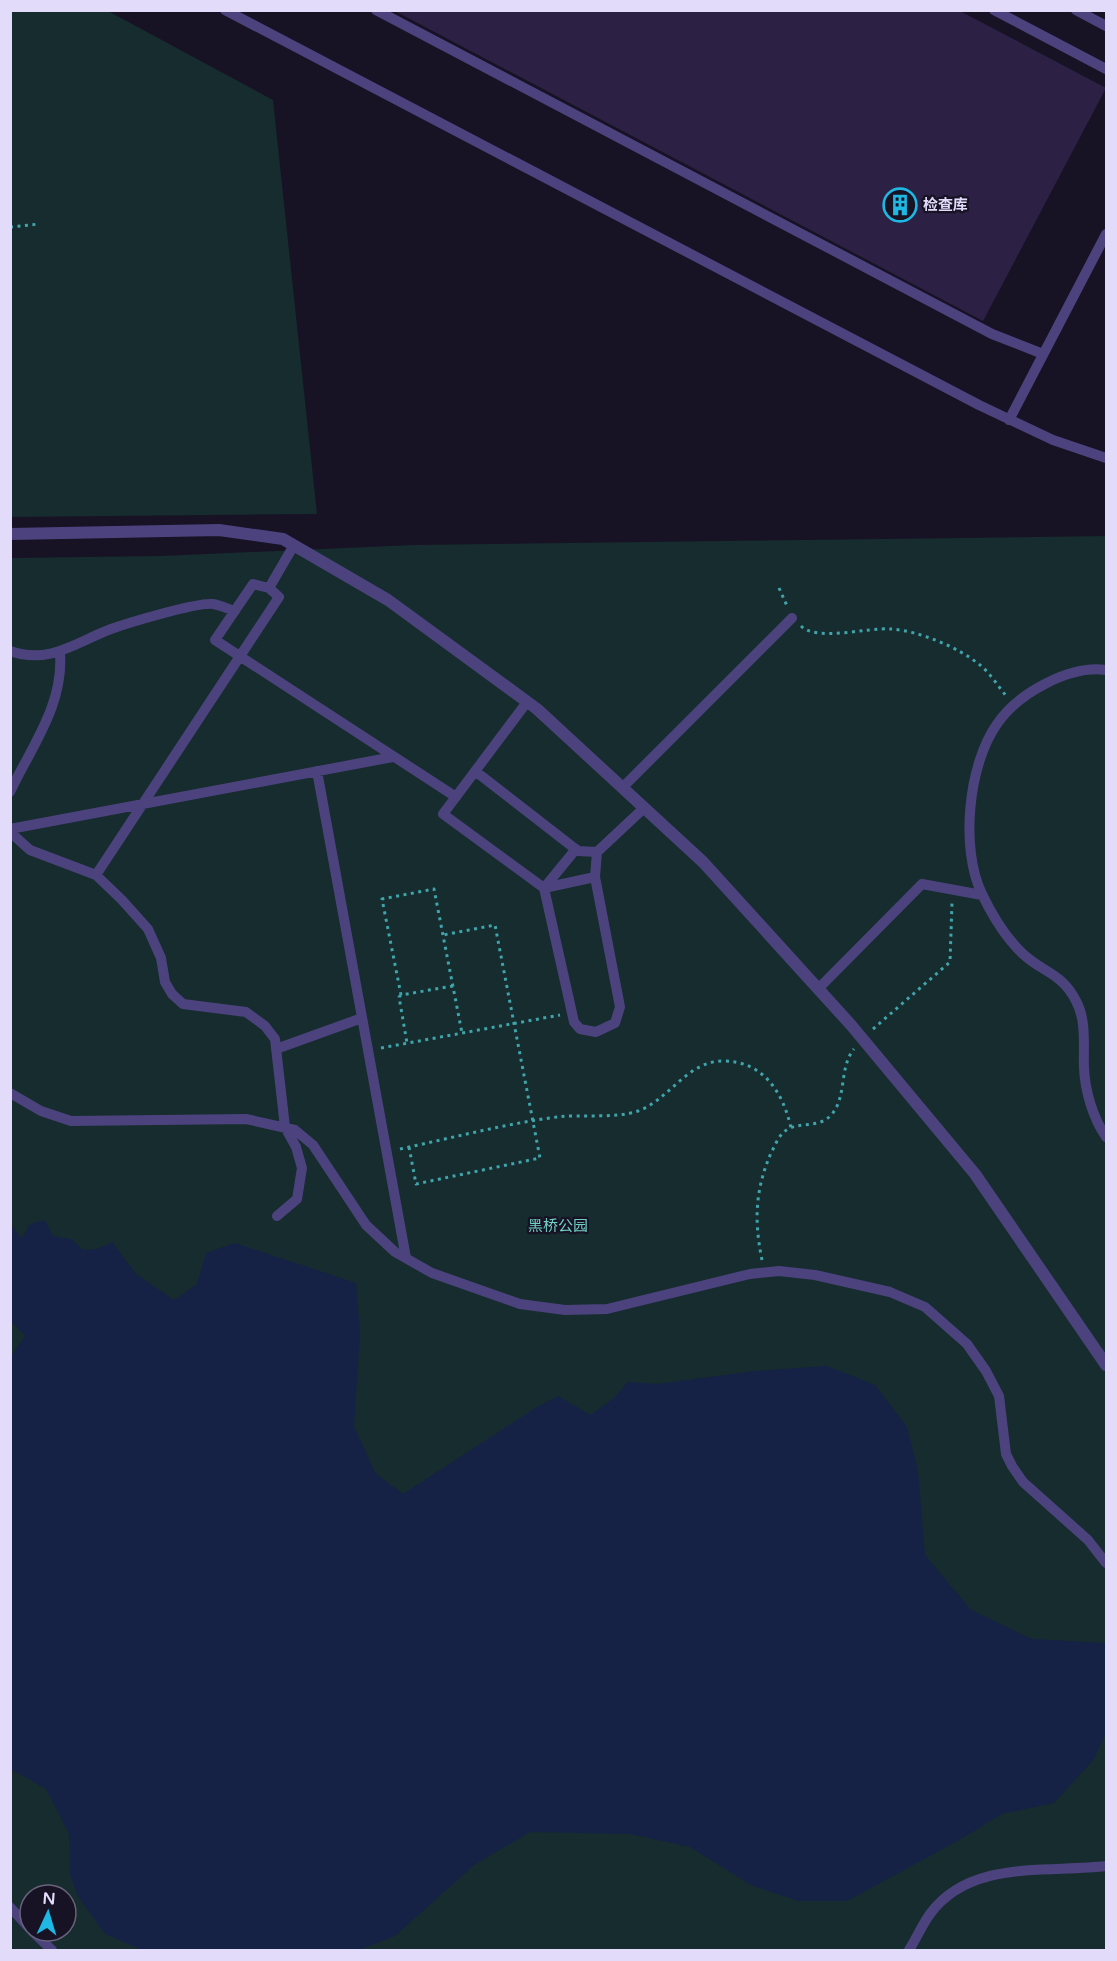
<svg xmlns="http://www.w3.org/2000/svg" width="1117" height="1961" font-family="'Varela Round','Noto Sans SC',sans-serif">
<rect width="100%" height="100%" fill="#181225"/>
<!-- green -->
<path fill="#162c2e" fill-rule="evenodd" d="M 10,11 L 108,11 L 273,100 L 317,514 L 11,517 Z
M 1106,536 L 1106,1950 L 11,1950 L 10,558 L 161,556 L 413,545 ZM 30,1895 L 66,1895 L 66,1931 L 30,1931 Z"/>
<!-- water -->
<path fill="#152246" d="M 45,1220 L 53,1236 L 71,1239 L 83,1250 L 97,1249 L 112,1242 L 136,1274 L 174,1300 L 197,1284 L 206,1253 L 235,1243 L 356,1283 L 360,1333 L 354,1427 L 376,1474 L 403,1494 L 537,1407 L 558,1396 L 590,1415 L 614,1398 L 628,1382 L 657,1384 L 755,1371 L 827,1366 L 875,1385 L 907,1427 L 918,1471 L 925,1555 L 971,1610 L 1032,1639 L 1106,1643 L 1106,1732 L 1094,1759 L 1054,1803 L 1002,1814 L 961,1839 L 847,1901 L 798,1901 L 751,1885 L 690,1847 L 630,1834 L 530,1832 L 474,1865 L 395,1936 L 359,1950 L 142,1950 L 105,1934 L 77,1895 L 70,1874 L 69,1834 L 46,1789 L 11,1769 L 10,1358 L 25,1336 L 11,1321 L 11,1226 L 22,1238 L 30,1224 Z"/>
<!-- building -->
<path fill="#2c2144" d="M 393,10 L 958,10 L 1106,88 L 983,321 Z"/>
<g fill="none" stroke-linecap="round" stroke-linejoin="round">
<!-- path -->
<path stroke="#3fa4ab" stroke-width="3" stroke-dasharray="3 4.5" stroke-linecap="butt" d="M 10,227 L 39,224
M 779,588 L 787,606
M 801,626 C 817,642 868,627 891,629 C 919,631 958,647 980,665 C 990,673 998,686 1007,697
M 453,986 L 401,995 L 382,899 L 434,889 L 462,1033
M 401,995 L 399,997 L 407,1043
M 873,1029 L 950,962 L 952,903
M 381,1048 L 560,1015
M 409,1147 L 416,1184 L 540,1158 L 495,925 L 443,935
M 400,1149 C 452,1138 504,1124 557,1117 C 582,1114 615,1119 638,1111 C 669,1100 687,1061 723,1061 C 763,1061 783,1092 791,1128
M 762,1260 C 754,1221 755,1190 771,1153 C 776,1144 779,1133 790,1128 C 805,1122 820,1128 832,1114 C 847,1096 839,1067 854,1049"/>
<!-- service -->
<path stroke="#4c437e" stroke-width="10" d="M 225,10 L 979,405 L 1053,440 L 1106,458
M 376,10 L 992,334 L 1043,354
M 994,10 L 1106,69
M 1076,10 L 1106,26
M 1009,420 L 1106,234
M 294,545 L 269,588 L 253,584 L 215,640 L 456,797
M 10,651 C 50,665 76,642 111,629 C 128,623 197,602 213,604 C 220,605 228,609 235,611
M 1106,670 C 1070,665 1018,693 997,724 C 968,765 960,849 982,894 C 992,915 1006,938 1023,954 C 1042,972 1062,973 1076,1001 C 1087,1021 1083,1047 1084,1068 C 1085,1091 1093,1118 1106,1137
M 527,702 L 443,814 L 544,888 L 574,1022 L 580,1029 L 596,1032 L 615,1023 L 620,1007 L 595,877 L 597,852
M 317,771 L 406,1258
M 475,771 L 578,851 L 597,852 L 644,808
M 622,788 L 792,618
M 10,792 C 31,747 64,705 60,653
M 10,829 L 393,757
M 10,832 L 30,850 L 96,875 L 122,900 L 148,929 L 161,958 L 165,982 L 172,994 L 183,1004 L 246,1012 L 265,1026 L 275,1039 L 285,1127 L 296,1147 L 302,1168 L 297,1199 L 277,1216
M 96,875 L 279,597 L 269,588
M 544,888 L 595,877
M 544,888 L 576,849
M 818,989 L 922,884 L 982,895
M 276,1049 L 362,1018
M 10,1093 L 41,1111 L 71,1121 L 246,1119 L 295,1130 L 313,1145 L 366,1225 L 395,1252 L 432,1273 L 520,1304 L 565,1310 L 607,1309 L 750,1274 L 779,1271 L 815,1275 L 890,1292 L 925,1307 L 967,1344 L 986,1371 L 999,1396 L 1006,1454 L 1012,1466 L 1023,1482 L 1088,1540 L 1106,1563
M 10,1907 L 30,1929
M 32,1931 L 52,1950
M 909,1950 C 916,1939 922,1925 930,1914 C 970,1859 1048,1873 1106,1866"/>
<!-- minor -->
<path stroke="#4c437e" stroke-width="12" d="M 10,534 L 219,530 L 283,539 L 388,600 L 537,709 L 703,862 L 851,1025 L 975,1174 L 1106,1365"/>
</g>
<!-- icons -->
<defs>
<symbol id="building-ring" viewBox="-11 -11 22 22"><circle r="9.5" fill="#181225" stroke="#1eb8e3" stroke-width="1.5"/><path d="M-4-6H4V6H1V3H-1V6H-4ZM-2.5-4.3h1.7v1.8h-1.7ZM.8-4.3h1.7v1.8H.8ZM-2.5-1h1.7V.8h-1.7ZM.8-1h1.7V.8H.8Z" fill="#1eb8e3"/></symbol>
</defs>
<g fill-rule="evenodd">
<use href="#building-ring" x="881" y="186" width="38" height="38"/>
</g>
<g text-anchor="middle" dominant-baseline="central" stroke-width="4.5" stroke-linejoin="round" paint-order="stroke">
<!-- poi labels -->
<g font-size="15" font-weight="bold" fill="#e2dbfa" stroke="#181225" text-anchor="start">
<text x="923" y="205">检查库</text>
</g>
<!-- park labels -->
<g font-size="15" fill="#6fd2c5" stroke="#181225">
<text x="558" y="1226">黑桥公园</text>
</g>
</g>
<!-- border -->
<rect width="1117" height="1961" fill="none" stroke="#e2dbfa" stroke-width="24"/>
<!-- north arrow -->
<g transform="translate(48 1913) rotate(4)"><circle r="28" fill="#181225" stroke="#69627a" stroke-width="1.5"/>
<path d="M0-4.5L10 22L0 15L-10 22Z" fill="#1eb8e3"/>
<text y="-9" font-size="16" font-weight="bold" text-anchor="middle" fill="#e2dbfa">N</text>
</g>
</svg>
